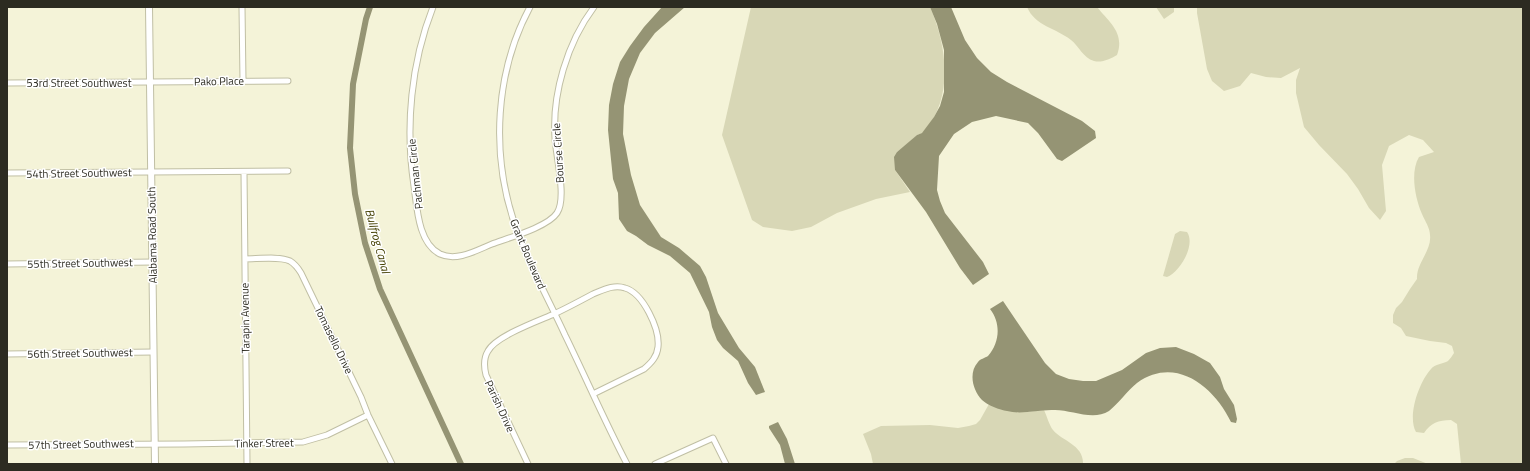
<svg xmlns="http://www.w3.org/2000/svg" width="1530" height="471" font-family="'Titillium Web',sans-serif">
<rect width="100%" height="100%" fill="#f4f3d8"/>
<!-- green -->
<path fill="#d8d7b6" d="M 751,7 L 930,7 C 947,46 954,97 924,132 C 921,134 918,134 916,136 C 910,141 904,147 897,152 L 895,170 L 910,192 L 876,199 L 837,213 L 811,227 L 792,231 L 763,227 L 752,220 L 722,135 Z
M 1027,7 L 1097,7 C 1110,23 1125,33 1117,55 C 1110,59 1102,63 1094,61 C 1083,58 1079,46 1071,40 C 1056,28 1035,26 1027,7 Z
M 1156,7 L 1174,7 L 1174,12 L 1164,19 Z
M 1197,7 L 1523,7 L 1523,464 L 1461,464 L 1457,424 L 1451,420 C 1438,420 1431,423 1424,433 L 1416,432 C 1407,416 1419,382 1431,369 C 1435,364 1443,364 1448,361 C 1450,359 1452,356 1454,353 L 1452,346 L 1446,343 L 1430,341 L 1406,336 L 1401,328 L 1393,323 L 1393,315 L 1396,308 L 1402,302 L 1410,289 L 1417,279 C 1416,263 1432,251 1430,235 C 1430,228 1425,221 1422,214 C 1415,198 1410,172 1419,157 L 1434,152 L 1423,140 L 1409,135 L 1389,146 L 1382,165 L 1386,211 L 1380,220 L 1369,208 L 1358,189 L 1347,174 L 1319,145 L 1304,127 L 1296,93 L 1296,80 L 1300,68 L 1281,78 L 1266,77 L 1251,73 L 1240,86 L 1224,91 L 1212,81 L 1207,69 L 1197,13 Z
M 1180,231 L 1187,232 C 1196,245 1180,272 1167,277 L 1163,276 L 1175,234 Z
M 989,404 C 1012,413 1021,413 1044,410 C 1047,416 1049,425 1053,430 C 1062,441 1084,445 1083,464 L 873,464 L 871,454 L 863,434 L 881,426 L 930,425 L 958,428 L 969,426 L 976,424 L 980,420 Z
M 1405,458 L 1413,458 L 1428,464 L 1394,464 L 1397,461 Z"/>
<!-- water -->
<path fill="#959474" d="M 662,7 L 685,7 L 655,33 L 640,53 L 629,79 L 624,106 L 623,134 L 631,175 L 640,205 L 661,237 L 679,248 L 700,266 L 706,277 L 718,313 L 739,348 L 755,367 L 765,392 L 756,395 L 748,383 L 738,361 L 723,348 L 717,340 L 712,327 L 709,312 L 690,273 L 670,256 L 648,245 L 636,236 L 627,231 L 619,219 L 618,193 L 613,179 L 608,130 L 609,105 L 613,84 L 620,62 L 630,46 L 644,27 Z
M 930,7 L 951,7 L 965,40 L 977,58 L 991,72 L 1007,82 L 1082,121 L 1095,131 L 1096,138 L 1062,161 L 1057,159 L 1038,133 L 1028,123 L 996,116 L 972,122 L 954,134 L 939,156 L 937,190 L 940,201 L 945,213 L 983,262 L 989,274 L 973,285 L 960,268 L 926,212 L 895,170 L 894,157 L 897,152 L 917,135 L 922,133 L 934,117 L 940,106 L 944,92 L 944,50 L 937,24 Z
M 1003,301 L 1045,363 L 1056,374 L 1069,379 L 1083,381 L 1096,381 L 1122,370 L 1146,353 L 1160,348 L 1176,347 L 1194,354 L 1210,363 L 1220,377 L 1224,389 L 1234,405 L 1237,419 L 1236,423 L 1231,422 C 1214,387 1176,355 1137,383 C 1127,391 1118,404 1109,411 C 1093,421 1072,410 1055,410 C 1039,409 1023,415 1007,411 C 1000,410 987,405 982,400 C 973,391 968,373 978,362 C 980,359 985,358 988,356 C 1000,342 1001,323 990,309 Z
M 778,422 L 787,439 L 795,464 L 785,464 L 780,445 L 769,428 L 769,426 Z"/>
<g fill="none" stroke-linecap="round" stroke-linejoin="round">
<!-- canal -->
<path stroke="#959474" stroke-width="6" d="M 370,7 L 366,19 L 353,84 L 350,148 L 355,194 L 365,243 L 380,289 L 461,464"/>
<defs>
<path id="minor" d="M 242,7 L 243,81
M 433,7 C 411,63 405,127 414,186 C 417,207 418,243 440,254 C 457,262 477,250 492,244 C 508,238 548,227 557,213 C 567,198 556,157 555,138 C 552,94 567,43 594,7
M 530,7 C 495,72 491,153 514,222 C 527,261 548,298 565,335 C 586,378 605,422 627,464
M 7,83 L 288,81
M 244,172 L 247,464
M 7,173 L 288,171
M 245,259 C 257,259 280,256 290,261 C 295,264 298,268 301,273 L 361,397 L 368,415 L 392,464
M 7,264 L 153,262
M 7,354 L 153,352
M 7,445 L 184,444 L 303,442 L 327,435 L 368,415
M 528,464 L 486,375 C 484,367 483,359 488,351 C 496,336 538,321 554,314 C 567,308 580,301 593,294 C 603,290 614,284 625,288 C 643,293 660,329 658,347 C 657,357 651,363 644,369 L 593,394
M 655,464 L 713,438 L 726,464"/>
<path id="tertiary" d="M 149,7 L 155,464"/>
</defs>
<!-- minor casing -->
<use href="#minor" stroke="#c0bfa4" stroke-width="7"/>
<!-- tertiary casing -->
<use href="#tertiary" stroke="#c0bfa4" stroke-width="8"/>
<!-- minor -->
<use href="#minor" stroke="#fff" stroke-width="5"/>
<!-- tertiary -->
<use href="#tertiary" stroke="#fff" stroke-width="6"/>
</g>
<g text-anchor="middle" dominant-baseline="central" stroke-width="3" stroke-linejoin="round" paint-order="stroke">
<!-- street labels -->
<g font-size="11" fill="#2c2b21" stroke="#fff">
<text transform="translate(219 81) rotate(-1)">Pako Place</text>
<text x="79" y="83">53rd Street Southwest</text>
<text transform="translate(558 153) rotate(-94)">Bourse Circle</text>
<text transform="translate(79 173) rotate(-1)">54th Street Southwest</text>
<text transform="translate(415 174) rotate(-96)">Pachman Circle</text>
<text transform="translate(152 235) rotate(-91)">Alabama Road South</text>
<text transform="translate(528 254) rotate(67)">Grant Boulevard</text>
<text transform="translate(80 263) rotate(-1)">55th Street Southwest</text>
<text transform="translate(245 318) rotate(-91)">Tarapin Avenue</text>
<text transform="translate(334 340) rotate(64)">Tomasello Drive</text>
<text transform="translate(80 353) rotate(-1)">56th Street Southwest</text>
<text transform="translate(500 406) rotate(65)">Parish Drive</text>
<text transform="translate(264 443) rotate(-1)">Tinker Street</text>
<text transform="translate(81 444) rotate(-1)">57th Street Southwest</text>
</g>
<!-- water labels -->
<g font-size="12" font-style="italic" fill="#454103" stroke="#fff">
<text transform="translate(378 241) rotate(75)">Bullfrog Canal</text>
</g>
</g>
<!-- border -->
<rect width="1530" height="471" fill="none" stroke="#2c2b21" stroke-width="16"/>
</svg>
